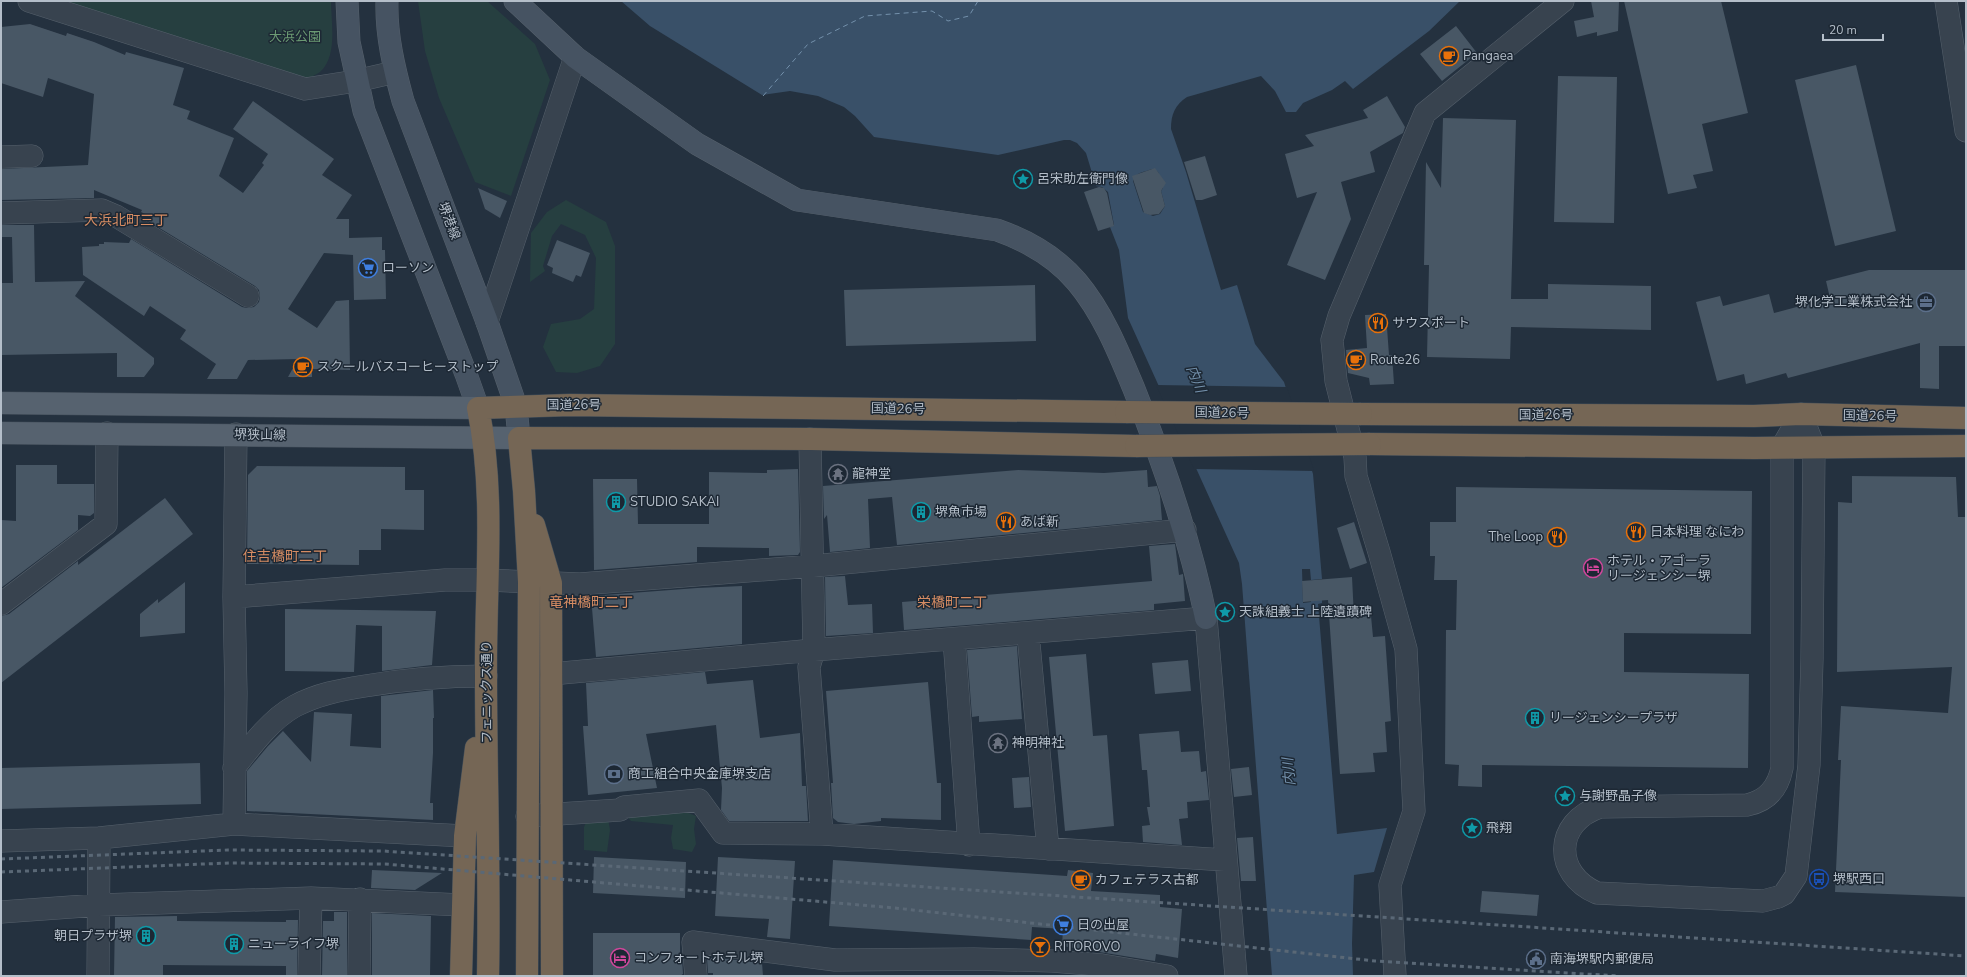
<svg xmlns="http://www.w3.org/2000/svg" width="1967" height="977" font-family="'Nunito Sans','Noto Sans JP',sans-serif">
<rect width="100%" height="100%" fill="#24313f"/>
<!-- green -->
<path fill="#263f40" d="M 60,1 L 331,1 C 331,22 338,56 320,72 C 316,75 310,77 306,79 Z
M 418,1 L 487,1 L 535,44 L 550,80 L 511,196 L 475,182 L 439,98 L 425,51 Z
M 566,200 L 606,222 L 615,246 L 615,344 L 600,366 L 577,373 L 556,372 L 543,347 L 551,324 L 580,319 L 594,309 L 596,258 L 585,235 L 561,224 L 552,236 L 543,266 L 545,271 L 530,282 L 531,233 L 547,212 Z
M 673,807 L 696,816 L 694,829 L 696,844 L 692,852 L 673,849 L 671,838 L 673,825 L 631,821 L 627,816 Z
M 608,818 L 610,830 L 607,852 L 584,850 L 584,827 L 587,820 Z"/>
<!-- water -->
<path fill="#395068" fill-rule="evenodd" d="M 621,1 L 1460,1 L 1429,31 L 1353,89 L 1345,81 L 1332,90 L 1303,103 L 1296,112 L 1286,112 L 1275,91 L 1261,76 L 1187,97 C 1175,105 1171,114 1171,129 L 1186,172 L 1221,290 L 1237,285 L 1255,344 L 1284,382 L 1313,474 L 1322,579 L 1311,580 L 1310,569 L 1302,569 L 1303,603 L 1311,602 L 1311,597 L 1322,596 L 1322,603 L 1318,604 L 1337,834 L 1387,828 L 1374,872 L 1354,875 L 1352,944 L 1353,976 L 1272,976 L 1242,584 L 1239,563 L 1128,318 L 1119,250 L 1110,227 L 1114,225 L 1108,192 L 1102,187 L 1096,186 L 1086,153 L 1077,143 L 1070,140 L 1064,140 L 998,155 L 874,137 L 855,116 L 844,107 L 818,96 L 790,91 L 762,95 L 650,26 ZM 1152,169 L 1158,172 L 1163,188 L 1161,191 L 1165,206 L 1160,214 L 1153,216 L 1143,212 L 1133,181 C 1135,172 1145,172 1152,169 Z"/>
<!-- pier -->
<path fill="#24313f" d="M 1156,385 L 1287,387 L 1314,471 L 1194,469 Z"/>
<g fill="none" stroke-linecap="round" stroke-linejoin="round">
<!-- ferry -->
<path stroke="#7491ac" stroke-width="1" stroke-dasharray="5 4" stroke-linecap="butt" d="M 763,96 L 808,44 L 865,16 L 932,11 L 948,21 L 969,16 L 978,1"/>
</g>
<!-- building -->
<path fill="#485765" d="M 1591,1 L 1619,1 L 1618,31 L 1597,36 L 1597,32 L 1577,37 L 1574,21 L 1594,17 Z
M 1624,1 L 1721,1 L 1748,113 L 1702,124 L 1713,171 L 1693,175 L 1697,188 L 1668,194 Z
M 30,24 L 66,36 L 67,33 L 94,42 L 125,55 L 126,52 L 184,68 L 173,105 L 190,111 L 187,119 L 234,138 L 219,176 L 243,193 L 264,165 L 262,163 L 268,154 L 233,129 L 253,101 L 334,159 L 322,175 L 352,195 L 336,219 L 349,219 L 349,238 L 382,237 L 382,250 L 385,250 L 386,299 L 354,300 L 353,255 L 324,253 L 288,309 L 317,328 L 336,301 L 349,300 L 350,370 L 312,369 L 312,377 L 288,377 L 298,359 L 248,360 L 237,379 L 207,379 L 216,364 L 180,339 L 186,330 L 150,306 L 144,316 L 83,275 L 82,247 L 99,246 L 99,244 L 104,244 L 104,242 L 129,243 L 131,239 L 242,307 L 247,308 L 254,307 L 259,302 L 260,297 L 259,290 L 255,286 L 143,218 L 145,214 L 141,212 L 142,210 L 94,190 L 94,198 L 1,200 L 1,169 L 88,165 L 94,94 L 48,78 L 43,97 L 1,83 L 1,27 Z
M 1456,26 L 1477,53 L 1442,81 L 1420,54 Z
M 1856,65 L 1896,231 L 1835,246 L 1795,80 Z
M 1558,76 L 1617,77 L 1614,223 L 1554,222 Z
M 1387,96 L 1405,127 L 1403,133 L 1370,152 L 1375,172 L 1341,182 L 1351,219 L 1325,280 L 1287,265 L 1317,192 L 1297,198 L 1285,154 L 1314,146 L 1305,135 L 1368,118 L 1363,110 Z
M 1443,118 L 1516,120 L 1511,299 L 1548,299 L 1548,284 L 1651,286 L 1651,330 L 1511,327 L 1510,359 L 1427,357 L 1429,265 L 1424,265 L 1426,162 L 1441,188 Z
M 1205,156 L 1217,195 L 1202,200 L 1196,200 L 1184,162 Z
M 1155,168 L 1166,183 L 1161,191 L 1165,206 L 1159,214 L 1150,215 L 1144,213 L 1132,176 Z
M 1099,187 L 1104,188 L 1107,193 L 1114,226 L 1098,231 L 1084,192 Z
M 478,188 L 507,201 L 500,218 L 485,209 Z
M 1,225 L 34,225 L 35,282 L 85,281 L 75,296 L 154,358 L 154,364 L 144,377 L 117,377 L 117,353 L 1,355 L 1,283 L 13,283 L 12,237 L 1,237 Z
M 557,240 L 590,253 L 581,277 L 576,275 L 573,282 L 552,273 L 553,268 L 547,265 Z
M 1869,270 L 1966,270 L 1966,346 L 1939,346 L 1939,389 L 1920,388 L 1920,343 L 1788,378 L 1786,373 L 1746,384 L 1744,374 L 1717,381 L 1696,302 L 1720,296 L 1723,306 L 1769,294 L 1774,313 L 1830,298 L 1826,281 Z
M 1035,285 L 1036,341 L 846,346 L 844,290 Z
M 1386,314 L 1389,355 L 1392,355 L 1394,384 L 1370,385 L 1369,378 L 1348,373 L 1346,350 L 1367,348 L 1365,315 Z
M 16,465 L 57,465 L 57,484 L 94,484 L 94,513 L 90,516 L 78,515 L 78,530 L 1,588 L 1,520 L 16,521 Z
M 257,466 L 405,467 L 405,490 L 424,490 L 424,530 L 381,529 L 381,550 L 359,550 L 359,565 L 247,564 L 248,475 Z
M 798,469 L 800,552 L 798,555 L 769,556 L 769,548 L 697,547 L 697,562 L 594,570 L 593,479 L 637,479 L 638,524 L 709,524 L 709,472 L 767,473 L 767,470 Z
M 1018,470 L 1104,473 L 1147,470 L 1148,487 L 1157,486 L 1160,496 L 1162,520 L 897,545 L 892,497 L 868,499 L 870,548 L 830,552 L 827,515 L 824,519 L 823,486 Z
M 1852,476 L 1956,477 L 1958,517 L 1966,517 L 1966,897 L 1835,892 L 1841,760 L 1838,760 L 1841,706 L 1948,713 L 1952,667 L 1837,672 L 1838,502 L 1852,503 Z
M 1456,487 L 1752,491 L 1751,634 L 1624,633 L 1624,672 L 1749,674 L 1748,768 L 1482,765 L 1482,787 L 1458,786 L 1459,765 L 1445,764 L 1446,630 L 1456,630 L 1457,580 L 1434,580 L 1435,556 L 1430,556 L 1430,522 L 1456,522 Z
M 165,498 L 193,534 L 1,683 L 1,616 L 9,614 L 78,561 L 78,565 Z
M 1354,522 L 1367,563 L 1350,569 L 1337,528 Z
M 1175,544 L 1179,575 L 1183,574 L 1185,601 L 1154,604 L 1154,610 L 904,630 L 902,602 L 1152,581 L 1149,546 Z
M 845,576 L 848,605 L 872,604 L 873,633 L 826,636 L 825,577 Z
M 1352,577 L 1354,617 L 1371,616 L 1373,637 L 1385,636 L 1391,721 L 1385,722 L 1387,752 L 1373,753 L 1375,772 L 1340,774 L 1328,600 L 1303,602 L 1302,581 Z
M 185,582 L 185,633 L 140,637 L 140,614 L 158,599 L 158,603 Z
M 742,586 L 742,644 L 596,657 L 591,596 L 697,588 Z
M 285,609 L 436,611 L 432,665 L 382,671 L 382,626 L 356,625 L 354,672 L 285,671 Z
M 1017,646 L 1022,719 L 979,722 L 979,716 L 972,717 L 967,650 Z
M 1086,654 L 1093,736 L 1107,735 L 1114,826 L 1065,831 L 1049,657 Z
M 1188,660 L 1191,691 L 1155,694 L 1152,663 Z
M 705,672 L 707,684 L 753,680 L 760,738 L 800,733 L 802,786 L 806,786 L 808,821 L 729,821 L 721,810 L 722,788 L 716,725 L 646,734 L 657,788 L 588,795 L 583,726 L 588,726 L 586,683 Z
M 928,682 L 937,783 L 941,783 L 941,820 L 881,818 L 881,821 L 854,824 L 838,822 L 833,818 L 831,783 L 833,783 L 826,691 Z
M 433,690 L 434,718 L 433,718 L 433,753 L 430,803 L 433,803 L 433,820 L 247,811 L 247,771 L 268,746 L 283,731 L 311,762 L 314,712 L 352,714 L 350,746 L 381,748 L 381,696 Z
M 1179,731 L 1181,752 L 1199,751 L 1201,772 L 1206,771 L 1209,800 L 1187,802 L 1188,818 L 1179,819 L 1182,845 L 1143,842 L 1142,826 L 1150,825 L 1147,807 L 1150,807 L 1147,770 L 1142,770 L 1139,734 Z
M 200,763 L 201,804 L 1,809 L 1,768 Z
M 1249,767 L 1252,795 L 1234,797 L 1231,769 Z
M 1029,777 L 1031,807 L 1014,808 L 1012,778 Z
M 1253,837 L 1256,881 L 1241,881 L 1237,838 Z
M 594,857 L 686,862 L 685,898 L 593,893 Z
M 718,857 L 795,861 L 790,939 L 767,937 L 769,919 L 715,916 Z
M 833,860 L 1067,876 L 1068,870 L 1093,873 L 1091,891 L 1160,895 L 1160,907 L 1182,909 L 1178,958 L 1156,954 L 1155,961 L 1062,946 L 1063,929 L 1032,927 L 1031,940 L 829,926 Z
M 372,870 L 442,873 L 415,890 L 371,888 Z
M 1482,891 L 1539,895 L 1537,916 L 1480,912 Z
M 334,912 L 347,912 L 347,976 L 322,976 L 323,921 L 334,921 Z
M 372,913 L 431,916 L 430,976 L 372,976 Z
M 177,916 L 177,921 L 286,922 L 286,920 L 298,920 L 297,976 L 286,976 L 286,966 L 163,965 L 163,976 L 114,976 L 115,917 Z
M 593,933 L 680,933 L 680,959 L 682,959 L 683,974 L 680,976 L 593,976 Z
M 707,958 L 719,958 L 762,963 L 763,976 L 713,976 L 713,973 L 708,973 Z"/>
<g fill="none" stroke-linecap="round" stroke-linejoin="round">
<defs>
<path id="street" d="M 29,1 L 305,89 L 356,81 L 395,72
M 1946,1 L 1966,131
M 1,157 L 32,156
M 1,213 L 102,210 L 116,216 L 248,296
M 487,322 L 575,57
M 1801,414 L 1814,447 L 1812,659 L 1809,765 L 1796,876 L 1784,894 L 1778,897 L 1763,901 L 1597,893 C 1553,874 1554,822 1600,807 L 1747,805 C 1767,801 1778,788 1782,768 L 1782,447 Z
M 810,439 L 814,650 L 809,667 L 822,834
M 234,597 L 445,580 L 487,580 L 580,584 L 813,566 L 1185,530
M 1,604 L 106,524 L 107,433
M 1028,633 L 1048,849
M 954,639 L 969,845
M 551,674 L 814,650 L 1206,618 L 1236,976
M 234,768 C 251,746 271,719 295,706 C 318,694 340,690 365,686 C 406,679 445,676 486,676
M 527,816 L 620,810 L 624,807 L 699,800 L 723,833 L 822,834 L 1225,860
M 234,824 L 236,693 L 234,597 L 236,434
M 1,841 L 99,838 L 234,824 L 465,836
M 1,912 L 99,905 L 311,898 L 462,905
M 98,976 L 99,838
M 309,976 L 311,898
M 359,976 L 360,899
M 696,976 L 693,942 L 835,960 L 974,959 L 1052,961 L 1102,965 L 1167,976
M 1395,976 L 1390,885 L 1414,811 L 1406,649 L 1379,552 L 1356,476 L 1355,457 L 1336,381 L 1332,340 L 1339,316 L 1425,113 L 1563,1"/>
<path id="secondary" d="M 347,1 L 349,42 L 364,111 L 466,374 L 478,408
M 387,1 C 386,35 394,68 403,101 L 487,322 L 516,406 L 519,438
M 515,1 L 575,57 L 697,144 L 797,200 L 997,230 C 1028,241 1056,257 1077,282 C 1103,313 1119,353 1134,389 C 1164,464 1190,539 1206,618"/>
<path id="primary" d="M 1,403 L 478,408
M 1,433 L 519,438"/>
<path id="highway" d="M 1361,414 L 1754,416 L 1801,414 L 1966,418
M 1370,444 L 1754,448 L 1966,446
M 534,525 L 551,583 L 552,976
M 461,976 L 465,836 L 476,748
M 488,976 C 490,876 486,776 486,677 C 485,587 496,496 478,408 L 570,405 L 1126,412
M 527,976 L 529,582 L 524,491 L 519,438 L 810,439 L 1136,446"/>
</defs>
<!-- street casing -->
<use href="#street" stroke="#56616c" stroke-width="23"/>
<!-- secondary casing -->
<use href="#secondary" stroke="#56616c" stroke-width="23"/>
<!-- primary casing -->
<use href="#primary" stroke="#414c58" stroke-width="23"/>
<!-- highway casing -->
<use href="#highway" stroke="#434e59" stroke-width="23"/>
<!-- street -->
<use href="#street" stroke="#38434f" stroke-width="22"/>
<!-- secondary -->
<use href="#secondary" stroke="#465362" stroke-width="22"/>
<!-- primary -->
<use href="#primary" stroke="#56626f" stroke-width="22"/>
<!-- highway -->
<use href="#highway" stroke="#756655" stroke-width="22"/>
<!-- rail -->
<path stroke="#5a6876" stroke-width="3" stroke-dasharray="4 4" stroke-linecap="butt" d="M 1,859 L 228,850 L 383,851 L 1966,956
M 1,872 L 229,863 L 385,864 L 895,908 L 1375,961 L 1618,976"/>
<defs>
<path id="highway-bridge" d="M 1126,412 L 1361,414
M 1136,446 L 1370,444"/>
</defs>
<!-- highway-bridge casing -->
<use href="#highway-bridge" stroke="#434e59" stroke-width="23" stroke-linecap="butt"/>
<!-- highway-bridge -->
<use href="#highway-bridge" stroke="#756655" stroke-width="22"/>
</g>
<!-- icons -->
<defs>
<symbol id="cafe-ring" viewBox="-11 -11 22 22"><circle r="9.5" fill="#1d2834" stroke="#e8710a" stroke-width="1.5"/><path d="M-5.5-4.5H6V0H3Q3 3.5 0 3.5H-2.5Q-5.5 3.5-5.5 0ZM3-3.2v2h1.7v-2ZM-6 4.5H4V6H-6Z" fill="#e8710a"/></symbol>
<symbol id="sight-ring" viewBox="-11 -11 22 22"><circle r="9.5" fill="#1d2834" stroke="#0f9aa8" stroke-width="1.5"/><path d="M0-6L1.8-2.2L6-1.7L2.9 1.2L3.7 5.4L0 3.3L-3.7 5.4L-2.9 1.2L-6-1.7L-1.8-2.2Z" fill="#0f9aa8"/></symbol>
<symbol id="supermarket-ring" viewBox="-11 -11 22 22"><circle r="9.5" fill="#1d2834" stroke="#3f7fe0" stroke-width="1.5"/><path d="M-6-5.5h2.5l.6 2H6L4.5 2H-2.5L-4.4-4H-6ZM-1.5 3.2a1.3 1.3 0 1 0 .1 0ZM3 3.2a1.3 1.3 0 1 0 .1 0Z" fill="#3f7fe0"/></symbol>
<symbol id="office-ring" viewBox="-11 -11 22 22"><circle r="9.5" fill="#1d2834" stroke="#5c6f8a" stroke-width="1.5"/><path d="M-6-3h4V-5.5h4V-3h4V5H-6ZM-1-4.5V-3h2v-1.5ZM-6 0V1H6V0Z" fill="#5c6f8a"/></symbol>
<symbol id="restaurant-ring" viewBox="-11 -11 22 22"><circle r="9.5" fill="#1d2834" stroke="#e8710a" stroke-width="1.5"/><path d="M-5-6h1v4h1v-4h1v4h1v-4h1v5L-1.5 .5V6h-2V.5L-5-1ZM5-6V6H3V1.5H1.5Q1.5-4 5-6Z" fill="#e8710a"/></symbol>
<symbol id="temple-ring" viewBox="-11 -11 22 22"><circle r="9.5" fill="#1d2834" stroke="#6b7280" stroke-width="1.5"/><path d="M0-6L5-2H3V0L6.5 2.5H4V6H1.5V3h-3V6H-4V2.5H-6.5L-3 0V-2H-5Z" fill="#6b7280"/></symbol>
<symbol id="building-ring" viewBox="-11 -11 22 22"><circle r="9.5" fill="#1d2834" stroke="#0f9aa8" stroke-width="1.5"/><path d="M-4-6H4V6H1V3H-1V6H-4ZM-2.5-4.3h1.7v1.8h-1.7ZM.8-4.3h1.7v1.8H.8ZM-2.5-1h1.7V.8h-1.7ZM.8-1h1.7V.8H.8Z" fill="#0f9aa8"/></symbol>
<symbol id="hotel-ring" viewBox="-11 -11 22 22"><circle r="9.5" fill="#1d2834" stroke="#d1479c" stroke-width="1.5"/><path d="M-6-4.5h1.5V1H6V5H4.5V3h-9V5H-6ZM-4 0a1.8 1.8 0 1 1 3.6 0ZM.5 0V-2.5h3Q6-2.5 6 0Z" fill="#d1479c"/></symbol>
<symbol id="bank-ring" viewBox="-11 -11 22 22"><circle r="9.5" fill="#1d2834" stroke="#5c6f8a" stroke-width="1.5"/><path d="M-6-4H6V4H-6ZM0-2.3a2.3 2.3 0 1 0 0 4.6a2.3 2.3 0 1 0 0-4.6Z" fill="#5c6f8a"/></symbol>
<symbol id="bus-ring" viewBox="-11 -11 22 22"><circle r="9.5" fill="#1d2834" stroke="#1a4fb4" stroke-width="1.5"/><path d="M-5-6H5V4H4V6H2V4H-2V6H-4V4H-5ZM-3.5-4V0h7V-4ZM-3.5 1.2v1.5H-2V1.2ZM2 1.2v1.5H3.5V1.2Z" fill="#1a4fb4"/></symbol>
<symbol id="bar-ring" viewBox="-11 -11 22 22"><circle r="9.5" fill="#1d2834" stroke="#e8710a" stroke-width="1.5"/><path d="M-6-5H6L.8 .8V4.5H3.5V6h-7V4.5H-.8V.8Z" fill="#e8710a"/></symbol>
<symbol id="civic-ring" viewBox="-11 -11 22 22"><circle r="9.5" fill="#1d2834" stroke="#5c6f8a" stroke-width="1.5"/><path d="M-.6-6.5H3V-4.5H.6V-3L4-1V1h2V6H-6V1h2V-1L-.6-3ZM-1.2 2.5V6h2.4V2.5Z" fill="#5c6f8a"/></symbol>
</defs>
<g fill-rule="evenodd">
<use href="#cafe-ring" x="1438" y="45" width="22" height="22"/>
<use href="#sight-ring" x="1012" y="168" width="22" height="22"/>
<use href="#supermarket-ring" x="357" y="257" width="22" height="22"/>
<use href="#office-ring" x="1915" y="291" width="22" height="22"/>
<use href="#restaurant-ring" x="1367" y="312" width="22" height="22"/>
<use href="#cafe-ring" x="1345" y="349" width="22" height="22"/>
<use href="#cafe-ring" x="292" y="356" width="22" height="22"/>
<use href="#temple-ring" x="827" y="463" width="22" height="22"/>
<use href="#building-ring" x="605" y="491" width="22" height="22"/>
<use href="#building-ring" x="910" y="501" width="22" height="22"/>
<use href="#restaurant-ring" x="995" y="511" width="22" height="22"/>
<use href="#restaurant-ring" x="1625" y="521" width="22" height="22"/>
<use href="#restaurant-ring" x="1546" y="526" width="22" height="22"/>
<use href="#hotel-ring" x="1582" y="557" width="22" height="22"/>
<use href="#sight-ring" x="1214" y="601" width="22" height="22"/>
<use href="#building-ring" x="1524" y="707" width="22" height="22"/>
<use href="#temple-ring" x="987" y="732" width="22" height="22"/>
<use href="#bank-ring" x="603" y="763" width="22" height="22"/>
<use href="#sight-ring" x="1554" y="785" width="22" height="22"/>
<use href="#sight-ring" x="1461" y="817" width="22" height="22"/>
<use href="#bus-ring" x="1808" y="868" width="22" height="22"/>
<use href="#cafe-ring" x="1070" y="869" width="22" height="22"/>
<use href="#supermarket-ring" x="1052" y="914" width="22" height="22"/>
<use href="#building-ring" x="135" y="925" width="22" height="22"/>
<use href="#building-ring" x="223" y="933" width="22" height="22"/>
<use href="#bar-ring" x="1029" y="936" width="22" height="22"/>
<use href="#hotel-ring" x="609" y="947" width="22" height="22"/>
<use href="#civic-ring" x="1525" y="948" width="22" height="22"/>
</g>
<g text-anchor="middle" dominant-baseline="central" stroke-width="3" stroke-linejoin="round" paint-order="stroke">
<!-- park labels -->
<g font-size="13" fill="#6b9a73" stroke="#1d2834">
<text x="295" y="37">大浜公園</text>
</g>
<!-- poi labels -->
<g font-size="13" fill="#b4bec9" stroke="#1d2834" text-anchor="start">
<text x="1463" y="56">Pangaea</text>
<text x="1037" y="179">呂宋助左衛門像</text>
<text x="382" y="268">ローソン</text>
<text x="1912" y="302" text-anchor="end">堺化学工業株式会社</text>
<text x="1392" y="323">サウスポート</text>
<text x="1370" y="360">Route26</text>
<text x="317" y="367">スクールバスコーヒーストップ</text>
<text x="852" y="474">龍神堂</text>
<text x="630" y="502">STUDIO SAKAI</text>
<text x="935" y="512">堺魚市場</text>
<text x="1020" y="522">あば新</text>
<text x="1650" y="532">日本料理 なにわ</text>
<text x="1543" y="537" text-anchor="end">The Loop</text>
<text x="1607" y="561">ホテル・アゴーラ<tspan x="1607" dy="15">リージェンシー堺</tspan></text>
<text x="1239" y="612">天誅組義士 上陸遺蹟碑</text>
<text x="1549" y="718">リージェンシープラザ</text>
<text x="1012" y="743">神明神社</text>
<text x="628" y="774">商工組合中央金庫堺支店</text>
<text x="1579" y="796">与謝野晶子像</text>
<text x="1486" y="828">飛翔</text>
<text x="1833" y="879">堺駅西口</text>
<text x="1095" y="880">カフェテラス古都</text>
<text x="1077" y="925">日の出屋</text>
<text x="132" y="936" text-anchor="end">朝日プラザ堺</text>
<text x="248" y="944">ニューライフ堺</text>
<text x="1054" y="947">RITOROVO</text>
<text x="634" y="958">コンフォートホテル堺</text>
<text x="1550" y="959">南海堺駅内郵便局</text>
</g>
<!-- street labels -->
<g font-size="13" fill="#b4bec9" stroke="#1d2834">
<text transform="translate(449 221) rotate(69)">堺港線</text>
<text x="574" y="405">国道26号</text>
<text transform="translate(898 409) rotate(1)">国道26号</text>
<text transform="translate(1222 413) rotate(1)">国道26号</text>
<text x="1546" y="415">国道26号</text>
<text transform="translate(1870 416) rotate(1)">国道26号</text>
<text transform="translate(260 435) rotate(1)">堺狭山線</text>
<text transform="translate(487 692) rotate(-90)">フェニックス通り</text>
</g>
<!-- neighbourhood labels -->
<g font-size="14" fill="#d68c63" stroke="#1d2834">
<text x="126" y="220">大浜北町三丁</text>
<text x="285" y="556">住吉橋町二丁</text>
<text x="591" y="602">竜神橋町二丁</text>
<text x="952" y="602">栄橋町二丁</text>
</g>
<!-- water labels -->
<g font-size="14" font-style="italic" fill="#7491ac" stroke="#1d2834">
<text transform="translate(1196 379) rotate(68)">内川</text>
<text transform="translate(1289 772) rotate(-95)">内川</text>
</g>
</g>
<!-- border -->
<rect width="1967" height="977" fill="none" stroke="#b4bec9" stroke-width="4"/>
<!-- scale -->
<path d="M1823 34v6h60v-6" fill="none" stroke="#b4bec9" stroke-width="2"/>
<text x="1829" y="34" font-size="12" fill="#b4bec9" stroke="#1d2834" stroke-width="3" paint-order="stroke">20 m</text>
</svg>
